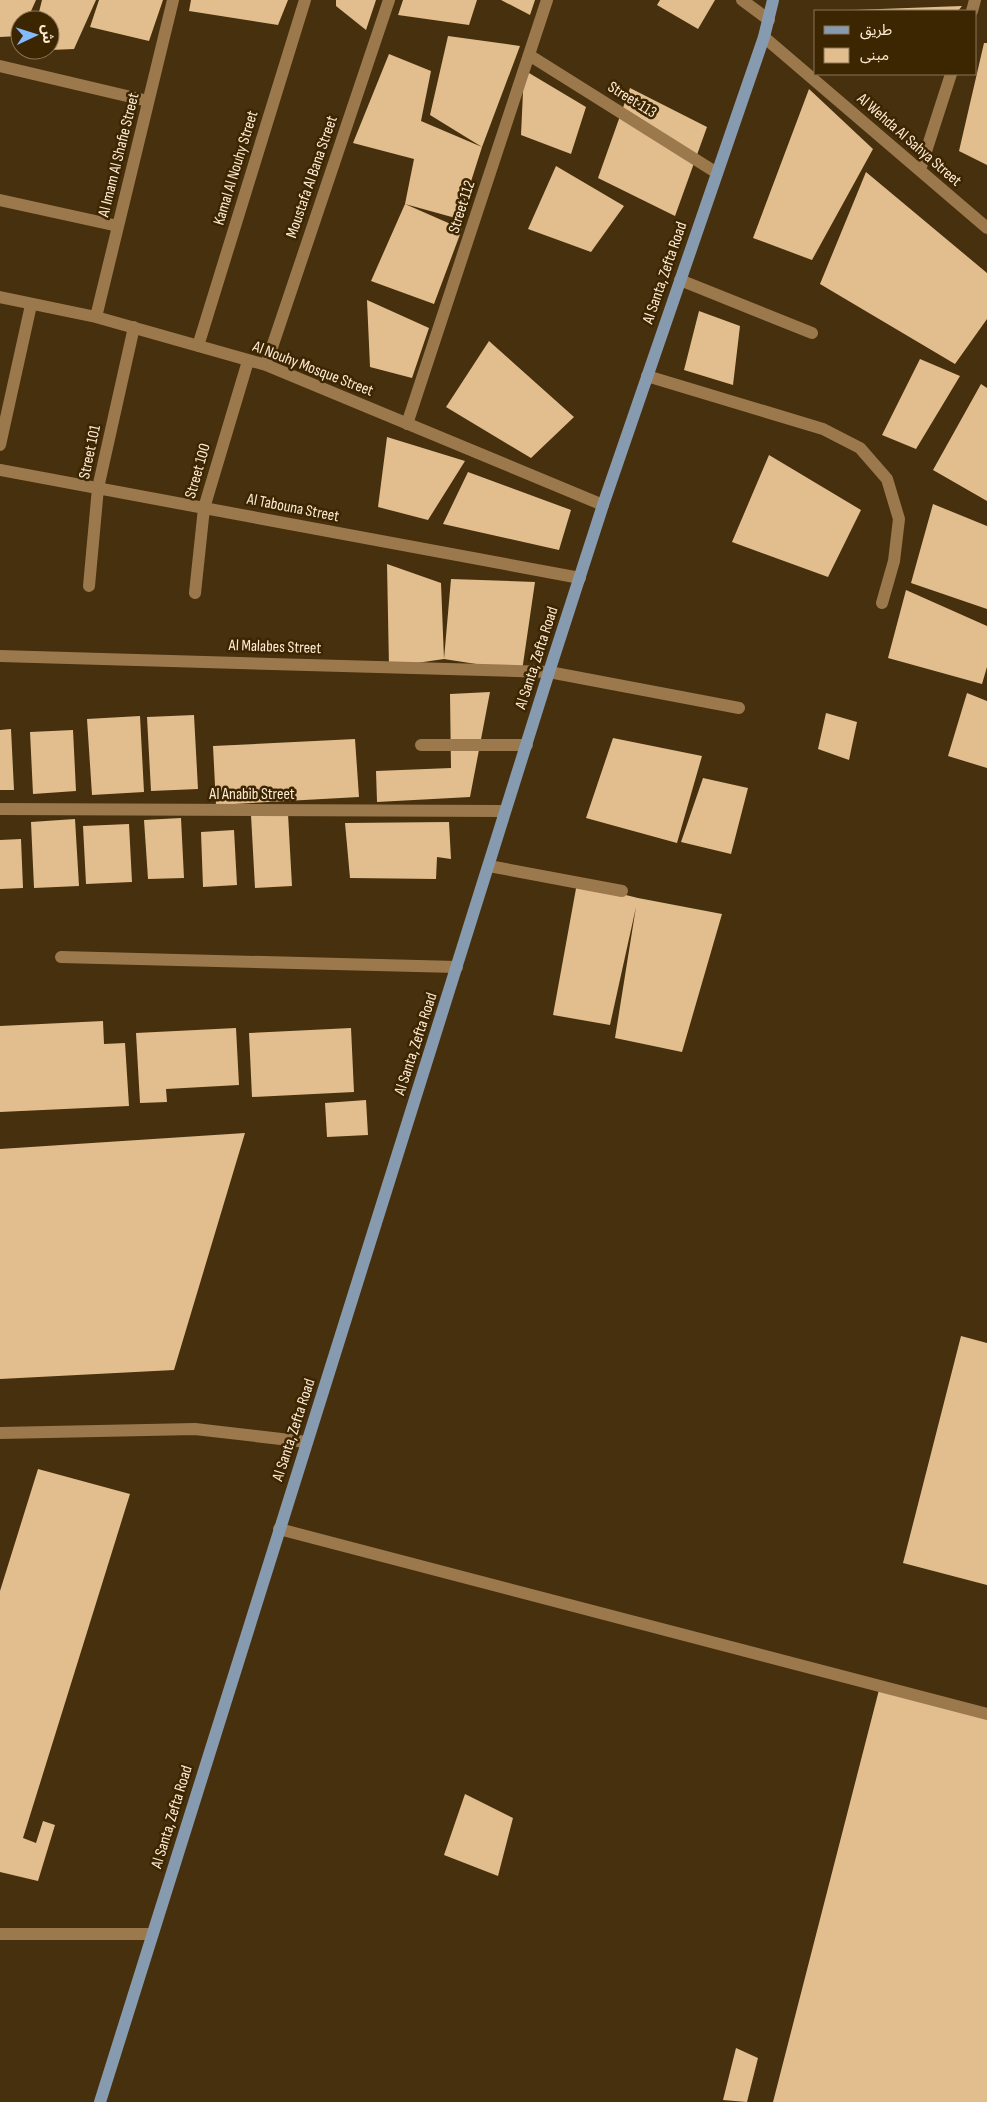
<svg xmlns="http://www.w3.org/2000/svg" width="987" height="2102" font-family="'Sofia Sans Condensed','Noto Sans Arabic',sans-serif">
<rect width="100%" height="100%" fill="#47300d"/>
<!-- building -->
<path fill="#e2be8f" d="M 0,0 L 36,0 L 27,20 L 20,20 L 19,36 L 0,37 Z
M 42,0 L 96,0 L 74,49 L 50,50 L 50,20 L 37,20 Z
M 99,0 L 163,0 L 149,41 L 90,27 Z
M 191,0 L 288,0 L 278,25 L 189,11 Z
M 336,0 L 376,0 L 366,30 L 336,6 Z
M 403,0 L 477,0 L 469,25 L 398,15 Z
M 501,0 L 535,0 L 530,15 Z
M 660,0 L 715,0 L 698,29 L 657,5 Z
M 962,6 L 958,11 L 853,11 L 853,10 Z
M 448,36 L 520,46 L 482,147 L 459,219 L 405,204 L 414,159 L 353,143 L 389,54 L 431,71 L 421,121 L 482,147 L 430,115 Z
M 984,43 L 987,43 L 987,165 L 959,151 Z
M 524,70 L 586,107 L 571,154 L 521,135 Z
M 630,88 L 707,127 L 675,216 L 598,178 Z
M 809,89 L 873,149 L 812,260 L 753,238 Z
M 556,166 L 624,206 L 591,252 L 528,229 Z
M 866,172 L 987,273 L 987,319 L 955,364 L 820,284 Z
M 405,204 L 462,229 L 434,304 L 371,281 Z
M 367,300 L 429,328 L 412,378 L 370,367 Z
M 699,311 L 740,326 L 733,385 L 684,370 Z
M 489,341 L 574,417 L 531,458 L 446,407 Z
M 920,359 L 960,376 L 916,449 L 882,435 Z
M 981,384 L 987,388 L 987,501 L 933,470 Z
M 387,437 L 465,461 L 428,520 L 378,507 Z
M 769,455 L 861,510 L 828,577 L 732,542 Z
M 468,472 L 571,510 L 559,550 L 443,524 Z
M 933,504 L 987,526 L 987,609 L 911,583 Z
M 387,564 L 441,583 L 444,659 L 389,667 Z
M 451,579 L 535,582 L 522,671 L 444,659 Z
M 906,590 L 987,626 L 987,667 L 982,684 L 888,658 Z
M 490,692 L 470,797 L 377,802 L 376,771 L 451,768 L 450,694 Z
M 967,693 L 987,701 L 987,768 L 948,756 Z
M 826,713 L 857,722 L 849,760 L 818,749 Z
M 194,715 L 198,789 L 151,791 L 147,717 Z
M 140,716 L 144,792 L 92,795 L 87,719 Z
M 11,729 L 14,790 L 0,790 L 0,730 Z
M 73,730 L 76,791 L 33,794 L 30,732 Z
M 613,738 L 702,756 L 677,843 L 586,818 Z
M 355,739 L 359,797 L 216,805 L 213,746 Z
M 703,778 L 748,788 L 731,854 L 681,842 Z
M 288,814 L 292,886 L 255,888 L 251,815 Z
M 181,818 L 184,878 L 148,879 L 144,820 Z
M 75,819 L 79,886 L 34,888 L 31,822 Z
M 449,822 L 451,859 L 437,857 L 436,879 L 350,878 L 345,823 Z
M 129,824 L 132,882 L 86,884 L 83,826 Z
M 234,830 L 237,885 L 203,887 L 201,832 Z
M 21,839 L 23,888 L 0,889 L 0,840 Z
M 577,883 L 638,898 L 722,914 L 682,1052 L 615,1038 L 636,907 L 610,1025 L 553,1015 Z
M 103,1021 L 104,1044 L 125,1043 L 129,1106 L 0,1112 L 0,1026 Z
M 236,1028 L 239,1085 L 166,1089 L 167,1102 L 140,1103 L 136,1033 Z
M 351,1028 L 354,1092 L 252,1097 L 249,1033 Z
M 366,1100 L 368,1135 L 327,1137 L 325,1103 Z
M 245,1133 L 174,1370 L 0,1379 L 0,1149 Z
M 961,1336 L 987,1343 L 987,1585 L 903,1563 Z
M 38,1469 L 130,1494 L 23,1838 L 36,1843 L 43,1821 L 55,1825 L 38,1881 L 0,1872 L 0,1591 Z
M 880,1686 L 987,1714 L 987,2102 L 773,2102 Z
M 465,1794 L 513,1818 L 498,1876 L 444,1855 Z
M 736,2048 L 758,2058 L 747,2102 L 723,2100 Z"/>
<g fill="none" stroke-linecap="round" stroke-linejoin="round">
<!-- lane -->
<path stroke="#9b794c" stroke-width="12" d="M 680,280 L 812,333
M 647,376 L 823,429 L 860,448 L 887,479 L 899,519 L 894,561 L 882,603
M 549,672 L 739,708
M 421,745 L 527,745
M 489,866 L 622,891
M 61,957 L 457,967
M 0,1433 L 195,1429 L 307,1442
M 279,1529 L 987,1714
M 0,1934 L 152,1934"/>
<!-- street -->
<path stroke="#9b794c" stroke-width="12" d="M 742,0 L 769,20
M 972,11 L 975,0
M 764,37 L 987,228
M 529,55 L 717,173
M 0,66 L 148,101
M 920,170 L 951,74
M 0,200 L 118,226
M 0,297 L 96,317 L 266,365 L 603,505
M 96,317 L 173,0
M 198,346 L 305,0
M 266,365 L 389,0
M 407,424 L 547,0
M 0,445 L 31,305
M 0,470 L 580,578
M 89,586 L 98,488 L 134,327
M 195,593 L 204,508 L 248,361
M 0,656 L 549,672
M 0,809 L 504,811"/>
<!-- primary -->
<path stroke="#879bb0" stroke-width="12" d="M 100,2102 L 549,672 L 603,505 L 764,37 L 773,0"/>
</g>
<g text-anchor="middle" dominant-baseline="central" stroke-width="5" stroke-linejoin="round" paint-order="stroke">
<!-- street labels -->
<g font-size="16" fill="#feebd4" stroke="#3c2602">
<text transform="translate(632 100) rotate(32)">Street 113</text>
<text transform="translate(909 140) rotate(41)">Al Wehda Al Sahya Street</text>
<text transform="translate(119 155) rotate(-76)">Al Imam Al Shafie Street</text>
<text transform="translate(236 168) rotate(-73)">Kamal Al Nouhy Street</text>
<text transform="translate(312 177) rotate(-71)">Moustafa Al Bana Street</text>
<text transform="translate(462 207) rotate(-72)">Street 112</text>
<text transform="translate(665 273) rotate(-71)">Al Santa, Zefta Road</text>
<text transform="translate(313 369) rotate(21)">Al Nouhy Mosque Street</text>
<text transform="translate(90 452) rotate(-78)">Street 101</text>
<text transform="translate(198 471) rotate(-74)">Street 100</text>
<text transform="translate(293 508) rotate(11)">Al Tabouna Street</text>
<text transform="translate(275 647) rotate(2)">Al Malabes Street</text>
<text transform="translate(537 658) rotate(-72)">Al Santa, Zefta Road</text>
<text x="252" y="794">Al Anabib Street</text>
<text transform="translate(416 1044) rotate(-72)">Al Santa, Zefta Road</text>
<text transform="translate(294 1430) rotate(-72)">Al Santa, Zefta Road</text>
<text transform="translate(172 1817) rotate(-73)">Al Santa, Zefta Road</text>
</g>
</g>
<!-- legend -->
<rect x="814" y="10" width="162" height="65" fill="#3c2602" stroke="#8a7556"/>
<rect x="824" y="26" width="25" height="8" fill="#879bb0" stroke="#8a7556"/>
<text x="860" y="35" font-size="15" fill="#feebd4">طريق</text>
<rect x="824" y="48" width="25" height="15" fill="#e2be8f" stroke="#8a7556"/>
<text x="860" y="60" font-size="15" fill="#feebd4">مبنى</text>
<!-- north arrow -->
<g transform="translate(35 35) rotate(86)"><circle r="24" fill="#3c2602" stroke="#8a7556"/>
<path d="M0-4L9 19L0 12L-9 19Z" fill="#85bbfb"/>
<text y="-8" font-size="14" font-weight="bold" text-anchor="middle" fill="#feebd4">ش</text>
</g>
</svg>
